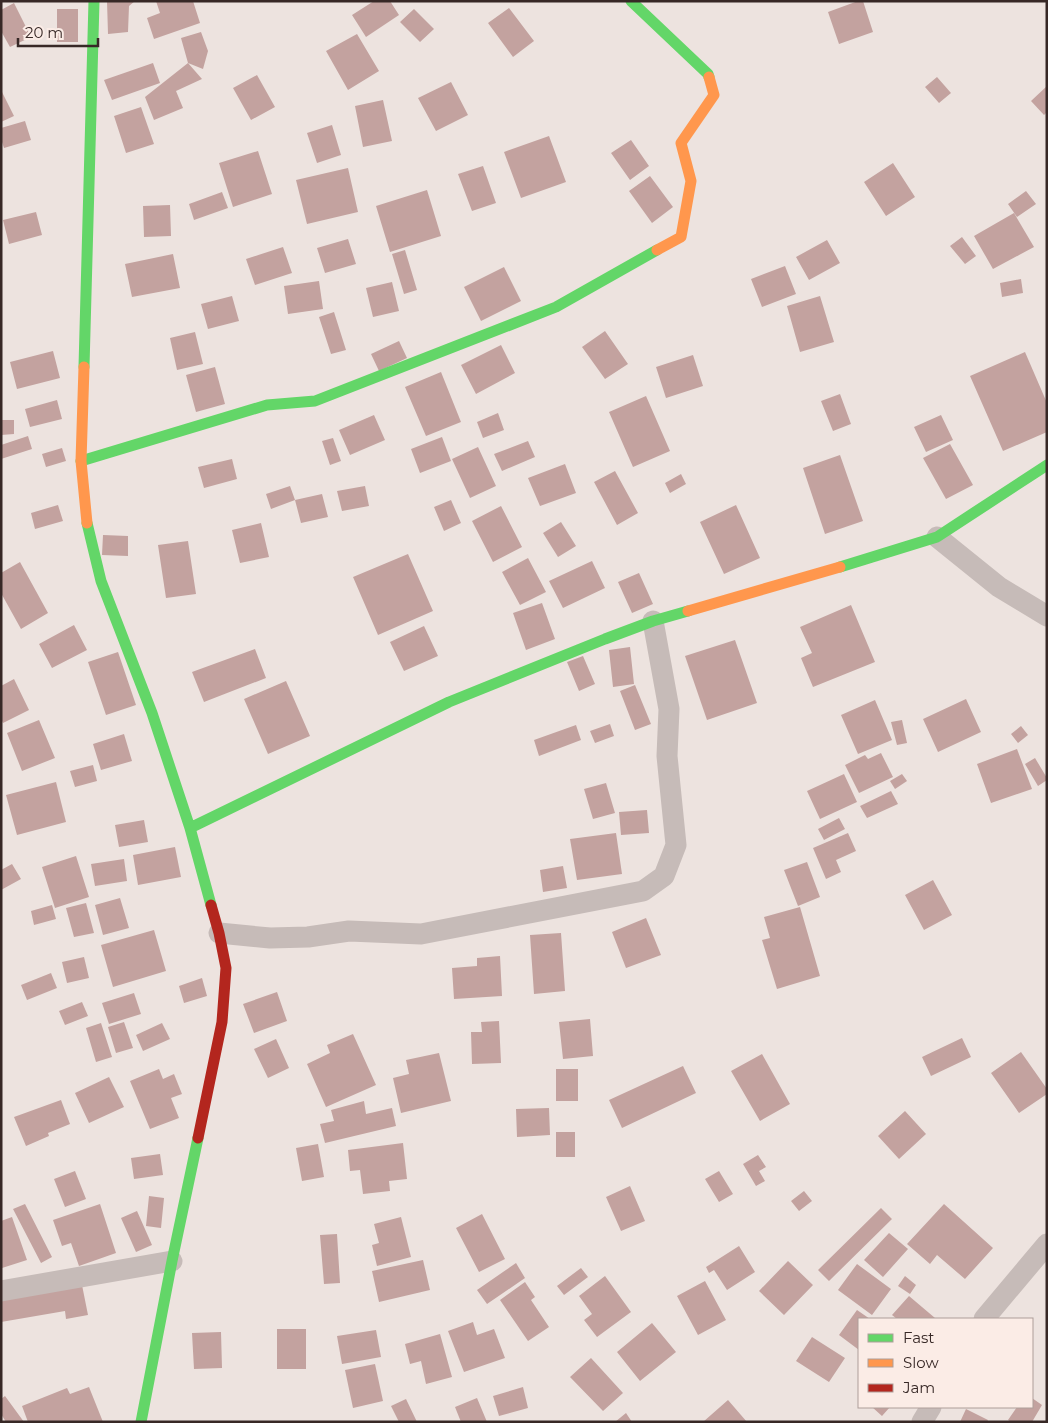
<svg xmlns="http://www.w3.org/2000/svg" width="1048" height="1423" font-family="Montserrat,sans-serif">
<rect width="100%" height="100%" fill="#ede3df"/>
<!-- building -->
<path fill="#c3a29f" d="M 107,1 L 135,1 L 129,6 L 128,32 L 108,34 Z
M 156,1 L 193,1 L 200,23 L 154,39 L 147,18 L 160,13 Z
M 374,1 L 390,1 L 399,15 L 366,37 L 352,15 Z
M 858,1 L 863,1 L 873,32 L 839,44 L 828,12 Z
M 14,3 L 31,37 L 10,47 L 1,31 L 1,10 Z
M 509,8 L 534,41 L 513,57 L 488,23 Z
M 57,9 L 78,9 L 78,42 L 57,42 Z
M 414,9 L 434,29 L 420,42 L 400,22 Z
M 201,32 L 208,51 L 203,69 L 188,63 L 181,38 Z
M 357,34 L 379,71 L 348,90 L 326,51 Z
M 153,63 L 160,83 L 112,100 L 104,80 Z
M 188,63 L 202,79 L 176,91 L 183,108 L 154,120 L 145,97 Z
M 257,75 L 275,107 L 251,120 L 233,88 Z
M 937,77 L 951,93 L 939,103 L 925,87 Z
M 451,82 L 468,115 L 436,131 L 418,98 Z
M 1047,86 L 1047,112 L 1044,115 L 1031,101 Z
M 1,90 L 14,116 L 1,122 Z
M 383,100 L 392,141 L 363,147 L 355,106 Z
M 141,107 L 154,144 L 126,153 L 114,116 Z
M 25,121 L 31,140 L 4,148 L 1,139 L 1,128 Z
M 332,125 L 341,155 L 317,163 L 307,133 Z
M 549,136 L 566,182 L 521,198 L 504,152 Z
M 631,140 L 649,166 L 630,180 L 611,153 Z
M 258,151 L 272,194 L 233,207 L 219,163 Z
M 893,163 L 915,197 L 886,216 L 864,182 Z
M 483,166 L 496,203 L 472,211 L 458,174 Z
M 348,168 L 358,212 L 307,224 L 296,180 Z
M 650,176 L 673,207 L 652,223 L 629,191 Z
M 427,190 L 441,236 L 390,252 L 376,206 Z
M 1026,191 L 1036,204 L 1017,217 L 1008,204 Z
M 222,192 L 228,208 L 194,220 L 189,204 Z
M 170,205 L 171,236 L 144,237 L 143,206 Z
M 36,212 L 42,235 L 9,244 L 3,220 Z
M 1014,213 L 1034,247 L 993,269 L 974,236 Z
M 962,237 L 976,256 L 965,264 L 950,246 Z
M 348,239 L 356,264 L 325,273 L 317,248 Z
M 827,240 L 840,263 L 809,280 L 796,257 Z
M 283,247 L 292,273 L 255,285 L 246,259 Z
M 405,250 L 417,290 L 404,294 L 392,254 Z
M 173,254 L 180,288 L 132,297 L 125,264 Z
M 785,266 L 796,294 L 762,307 L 751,279 Z
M 504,267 L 521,301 L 481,321 L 464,287 Z
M 1021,279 L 1023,293 L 1002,297 L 1000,283 Z
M 319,281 L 323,309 L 288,314 L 284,286 Z
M 392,282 L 399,311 L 373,317 L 366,288 Z
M 232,296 L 239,321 L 208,329 L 201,304 Z
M 820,296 L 834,342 L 800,352 L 787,306 Z
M 334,312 L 346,350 L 331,354 L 319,317 Z
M 605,331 L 628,364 L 605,379 L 582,347 Z
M 195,332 L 203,364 L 177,370 L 170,338 Z
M 399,341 L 407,358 L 379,371 L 371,354 Z
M 501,345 L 515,373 L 476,394 L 461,365 Z
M 53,351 L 60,378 L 17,389 L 10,362 Z
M 1025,352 L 1047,403 L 1047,432 L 1003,451 L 970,376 Z
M 693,355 L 703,386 L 666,398 L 656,367 Z
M 215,367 L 225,404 L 196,412 L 186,375 Z
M 441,372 L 461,422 L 426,436 L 405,387 Z
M 840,394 L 851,424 L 833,431 L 821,401 Z
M 646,396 L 670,451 L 633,467 L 609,412 Z
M 57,400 L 62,419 L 30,427 L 25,409 Z
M 498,413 L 504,430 L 483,438 L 477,422 Z
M 374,415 L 385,440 L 350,455 L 339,430 Z
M 941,415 L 953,440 L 926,452 L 914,427 Z
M 1,420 L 14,420 L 14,434 L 1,435 Z
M 28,436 L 32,449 L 1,459 L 1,445 Z
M 442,437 L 451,461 L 420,473 L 411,449 Z
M 333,438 L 341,461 L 330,465 L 322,441 Z
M 528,441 L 535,457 L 502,471 L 494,454 Z
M 950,444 L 973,485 L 946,499 L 923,458 Z
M 478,447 L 496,486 L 470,498 L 452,459 Z
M 62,448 L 66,461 L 46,467 L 42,454 Z
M 840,455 L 863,521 L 825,534 L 803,468 Z
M 232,459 L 237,479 L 204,488 L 198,467 Z
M 565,464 L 576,493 L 540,506 L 528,478 Z
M 615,471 L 638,513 L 617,525 L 594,482 Z
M 681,474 L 686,484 L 670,493 L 665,483 Z
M 290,486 L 295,500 L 271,509 L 266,494 Z
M 365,486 L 369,506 L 342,511 L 337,491 Z
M 322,494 L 328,517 L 301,523 L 295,500 Z
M 451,500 L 461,523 L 444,531 L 434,507 Z
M 58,505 L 63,521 L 35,529 L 31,513 Z
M 736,505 L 760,558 L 724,574 L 700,522 Z
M 501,506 L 522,547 L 493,562 L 472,521 Z
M 561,522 L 576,546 L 558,557 L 543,533 Z
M 261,523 L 269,557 L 240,563 L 232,530 Z
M 103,535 L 128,536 L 128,556 L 102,555 Z
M 188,541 L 196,594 L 166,598 L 158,545 Z
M 408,554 L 433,611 L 378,635 L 353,577 Z
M 528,558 L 546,592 L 520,605 L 502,572 Z
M 592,561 L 605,588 L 563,608 L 549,581 Z
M 20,562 L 48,613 L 21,629 L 1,593 L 1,573 Z
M 639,573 L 653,604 L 632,613 L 618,582 Z
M 542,603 L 555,639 L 526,650 L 513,613 Z
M 851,605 L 875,662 L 813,687 L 801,658 L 812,653 L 800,627 Z
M 74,625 L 87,650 L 52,668 L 39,644 Z
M 424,626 L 438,656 L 404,671 L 390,642 Z
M 735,640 L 757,703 L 707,720 L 685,656 Z
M 630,647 L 634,684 L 613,687 L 609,650 Z
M 255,649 L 266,678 L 204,702 L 192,672 Z
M 118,652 L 136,705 L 106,715 L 88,662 Z
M 583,656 L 595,684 L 579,691 L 567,662 Z
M 14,679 L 29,710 L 3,723 L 1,719 L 1,686 Z
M 286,681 L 310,736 L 268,754 L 244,699 Z
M 635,685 L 651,724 L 635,730 L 620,691 Z
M 966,699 L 981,732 L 938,752 L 923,719 Z
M 875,700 L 892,740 L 858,754 L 841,715 Z
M 39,720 L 55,758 L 22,771 L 7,733 Z
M 902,720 L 907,743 L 897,745 L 891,722 Z
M 610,724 L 614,736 L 595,743 L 590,731 Z
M 576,725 L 581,740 L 539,756 L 534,740 Z
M 1021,726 L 1028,735 L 1018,743 L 1011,734 Z
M 124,734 L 132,761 L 101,770 L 93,744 Z
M 1017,749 L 1032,789 L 991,803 L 977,764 Z
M 881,753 L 893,777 L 859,793 L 845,765 L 865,755 L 868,759 Z
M 1035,758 L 1047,778 L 1047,780 L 1038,786 L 1025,764 Z
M 93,765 L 97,781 L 75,787 L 70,771 Z
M 844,774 L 857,802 L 820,819 L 807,791 Z
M 902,774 L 907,781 L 895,789 L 890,781 Z
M 56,782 L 66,822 L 17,835 L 6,795 Z
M 606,783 L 615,813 L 593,819 L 584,789 Z
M 891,791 L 898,804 L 867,818 L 860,806 Z
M 647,810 L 649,833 L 621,835 L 619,812 Z
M 839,818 L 845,829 L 824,840 L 818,829 Z
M 144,820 L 148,842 L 119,847 L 115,825 Z
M 616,833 L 622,874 L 577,880 L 570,839 Z
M 848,833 L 856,851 L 836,860 L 841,872 L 826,879 L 813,848 Z
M 175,847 L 181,877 L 138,885 L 133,855 Z
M 76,856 L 89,897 L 55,908 L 42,867 Z
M 124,859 L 127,881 L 95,886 L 91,864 Z
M 807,862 L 820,897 L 798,906 L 784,870 Z
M 12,864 L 21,879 L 1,890 L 1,870 Z
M 563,866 L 567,888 L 543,892 L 540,870 Z
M 933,880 L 952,915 L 924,930 L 905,895 Z
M 120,898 L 129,928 L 103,935 L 95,905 Z
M 86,903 L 94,933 L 74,937 L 66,908 Z
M 52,905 L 56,919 L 34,925 L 31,911 Z
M 800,907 L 820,976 L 777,989 L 762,940 L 770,938 L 764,917 Z
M 646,918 L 661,955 L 626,968 L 612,932 Z
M 154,930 L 166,971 L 113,987 L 101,945 Z
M 561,933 L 565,991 L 534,994 L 530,935 Z
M 500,956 L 502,996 L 454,999 L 452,968 L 477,966 L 477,958 Z
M 84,957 L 89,978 L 67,983 L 62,962 Z
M 51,973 L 57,988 L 27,1000 L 21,985 Z
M 202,978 L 207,996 L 184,1003 L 179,986 Z
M 277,992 L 287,1021 L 254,1033 L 243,1004 Z
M 134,993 L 141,1014 L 109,1024 L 102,1003 Z
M 82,1002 L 88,1016 L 65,1025 L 59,1011 Z
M 590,1019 L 593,1056 L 563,1059 L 559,1022 Z
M 499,1021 L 501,1063 L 472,1064 L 471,1032 L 482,1032 L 481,1022 Z
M 124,1022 L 133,1048 L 116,1053 L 108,1027 Z
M 101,1023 L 112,1057 L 96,1062 L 86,1028 Z
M 162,1023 L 170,1039 L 143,1051 L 136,1035 Z
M 353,1034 L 376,1085 L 326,1107 L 307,1064 L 330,1053 L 327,1045 Z
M 962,1038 L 971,1057 L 931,1076 L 922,1057 Z
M 276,1039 L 289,1068 L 268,1078 L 254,1049 Z
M 1021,1052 L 1047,1089 L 1047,1094 L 1019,1113 L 991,1073 Z
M 439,1053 L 451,1101 L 401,1113 L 393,1078 L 409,1074 L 406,1060 Z
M 762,1054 L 790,1104 L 760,1121 L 731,1071 Z
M 683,1066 L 696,1093 L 622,1128 L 609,1100 Z
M 159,1069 L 163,1079 L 174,1074 L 182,1094 L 171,1098 L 179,1118 L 150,1129 L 130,1081 Z
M 556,1069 L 578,1069 L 578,1101 L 556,1101 Z
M 109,1077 L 124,1107 L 89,1123 L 75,1093 Z
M 61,1100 L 70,1124 L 48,1133 L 49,1136 L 26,1146 L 14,1117 Z
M 364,1101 L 366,1114 L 392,1108 L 396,1126 L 325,1143 L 320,1124 L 334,1121 L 331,1110 Z
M 549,1108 L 550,1135 L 517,1137 L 516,1109 Z
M 905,1111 L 926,1134 L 899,1159 L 878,1136 Z
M 556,1132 L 575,1132 L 575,1157 L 556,1157 Z
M 403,1143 L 407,1179 L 389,1181 L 390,1191 L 363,1194 L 360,1170 L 350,1171 L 348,1150 Z
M 318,1144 L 324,1177 L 302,1181 L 296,1148 Z
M 160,1154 L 163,1175 L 134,1179 L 131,1158 Z
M 758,1155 L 766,1167 L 759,1171 L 765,1181 L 756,1186 L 743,1164 Z
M 75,1171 L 86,1199 L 65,1207 L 54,1179 Z
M 719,1171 L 733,1194 L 719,1202 L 705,1179 Z
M 630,1186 L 645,1221 L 621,1231 L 606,1197 Z
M 804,1191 L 812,1201 L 799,1211 L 791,1201 Z
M 149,1196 L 164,1198 L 161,1228 L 146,1226 Z
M 25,1204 L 52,1257 L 41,1263 L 13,1209 Z
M 100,1204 L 116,1253 L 79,1266 L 71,1243 L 62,1246 L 53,1220 Z
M 944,1204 L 993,1248 L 965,1279 L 937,1255 L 930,1264 L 907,1244 Z
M 881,1208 L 892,1219 L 829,1281 L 818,1270 Z
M 137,1211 L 152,1245 L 136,1252 L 121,1218 Z
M 482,1214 L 505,1259 L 479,1272 L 456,1228 Z
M 12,1217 L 27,1260 L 2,1268 L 1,1221 Z
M 401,1217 L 411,1257 L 377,1266 L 372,1245 L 379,1243 L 374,1224 Z
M 889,1233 L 908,1249 L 883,1277 L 864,1260 Z
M 337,1234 L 340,1283 L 324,1284 L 320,1235 Z
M 739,1246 L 755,1272 L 727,1290 L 714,1270 L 709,1273 L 706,1267 Z
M 423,1260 L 430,1290 L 379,1302 L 372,1271 Z
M 788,1261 L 813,1285 L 784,1315 L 759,1291 Z
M 516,1263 L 525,1278 L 487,1304 L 477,1290 Z
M 857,1264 L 891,1289 L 872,1315 L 838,1290 Z
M 581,1268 L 588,1277 L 564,1295 L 557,1286 Z
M 605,1276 L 631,1312 L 597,1337 L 584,1320 L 592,1314 L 579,1296 Z
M 905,1276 L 916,1285 L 910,1294 L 898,1286 Z
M 705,1281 L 726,1320 L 698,1335 L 677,1296 Z
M 525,1282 L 535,1297 L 531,1300 L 549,1327 L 528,1341 L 500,1300 Z
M 82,1285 L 88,1315 L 66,1319 L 65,1311 L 1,1322 L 1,1300 Z
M 909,1296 L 935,1318 L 934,1319 L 897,1319 L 892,1315 Z
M 857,1310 L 870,1319 L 859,1319 L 859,1350 L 839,1335 Z
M 473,1322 L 477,1335 L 494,1329 L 505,1358 L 464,1372 L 448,1331 Z
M 652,1323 L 676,1352 L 640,1381 L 617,1352 Z
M 277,1329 L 306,1329 L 306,1369 L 277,1369 Z
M 376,1330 L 381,1357 L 342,1364 L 337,1336 Z
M 221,1332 L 222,1368 L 194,1369 L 192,1333 Z
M 440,1334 L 452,1377 L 426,1384 L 421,1361 L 410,1364 L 405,1344 Z
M 812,1337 L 845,1358 L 829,1382 L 796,1361 Z
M 591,1358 L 623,1393 L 603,1411 L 570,1377 Z
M 375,1364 L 383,1401 L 353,1408 L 345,1370 Z
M 89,1387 L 103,1422 L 28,1422 L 22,1406 L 67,1388 L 70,1394 Z
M 523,1387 L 528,1408 L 499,1416 L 493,1396 Z
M 5,1396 L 24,1422 L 6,1422 L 1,1414 L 1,1399 Z
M 477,1398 L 487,1422 L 461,1422 L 455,1407 Z
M 1032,1398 L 1042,1405 L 1032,1422 L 1011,1422 L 1008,1420 L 1017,1407 L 1032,1407 Z
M 406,1399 L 417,1422 L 399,1422 L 391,1406 Z
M 728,1400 L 747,1422 L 703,1422 Z
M 872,1407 L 890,1407 L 882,1416 Z
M 966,1409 L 988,1420 L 987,1422 L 960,1422 Z
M 626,1413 L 632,1422 L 615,1422 Z"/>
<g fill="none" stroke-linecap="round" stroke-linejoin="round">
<!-- street -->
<path stroke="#c6bbb8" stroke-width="21" d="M 937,537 L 999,587 L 1047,616
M 219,933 L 270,938 L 308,937 L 349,931 L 421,934 L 643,891 L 664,876 L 676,845 L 667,756 L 669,709 L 653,621
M 1,1291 L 172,1261
M 984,1319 L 1047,1244
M 922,1422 L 931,1407"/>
<!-- fast -->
<path stroke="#63d668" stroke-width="11" d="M 631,1 L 708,74 L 709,77
M 84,367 L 94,1
M 81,461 L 267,405 L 315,401 L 556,307 L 657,250
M 87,523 L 101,581 L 152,713 L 190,828 L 211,905
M 840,567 L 937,537 L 1047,465
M 190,828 L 449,702 L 605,639 L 653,621 L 688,611
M 141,1422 L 172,1261 L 198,1138"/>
<!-- slow -->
<path stroke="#ff974d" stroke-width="11" d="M 657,250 L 681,237 L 691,181 L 681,143 L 714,95 L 709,77
M 84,367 L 81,461 L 87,523
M 688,611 L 840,567"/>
<!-- jam -->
<path stroke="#b3261e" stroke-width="11" d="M 198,1138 L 222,1022 L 226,968 L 219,933 L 211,905"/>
</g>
<!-- border -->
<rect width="1048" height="1423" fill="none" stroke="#372826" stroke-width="5"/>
<!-- legend -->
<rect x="858" y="1318" width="175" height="90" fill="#fbece6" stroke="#ad9e99"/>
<rect x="868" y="1334" width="25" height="8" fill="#63d668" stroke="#ad9e99"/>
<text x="903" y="1343" font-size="15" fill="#372826">Fast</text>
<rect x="868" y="1359" width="25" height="8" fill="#ff974d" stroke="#ad9e99"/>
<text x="903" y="1368" font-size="15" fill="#372826">Slow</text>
<rect x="868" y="1384" width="25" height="8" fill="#b3261e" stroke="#ad9e99"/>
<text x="903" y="1393" font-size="15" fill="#372826">Jam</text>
<!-- scale -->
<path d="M18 38v8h80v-8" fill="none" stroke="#372826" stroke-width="2.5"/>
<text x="25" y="38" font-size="15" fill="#372826" stroke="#fbece6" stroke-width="4" paint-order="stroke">20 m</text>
</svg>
